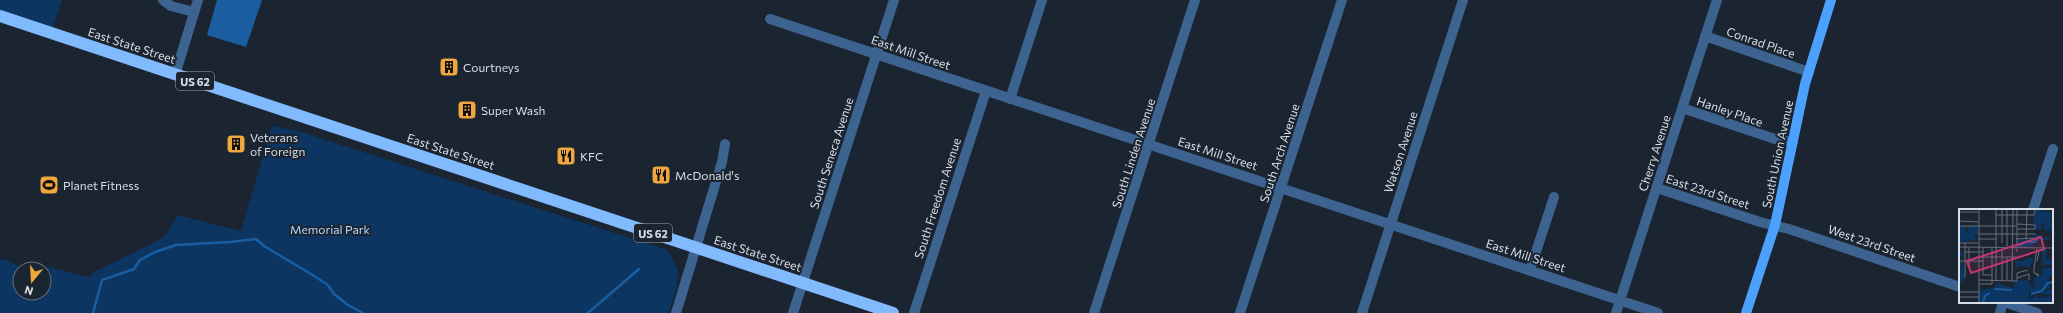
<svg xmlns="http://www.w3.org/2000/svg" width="2063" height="313" font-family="Commissioner,sans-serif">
<rect width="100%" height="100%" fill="#1b2531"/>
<!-- green -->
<path fill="#0c3661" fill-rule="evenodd" d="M 0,0 L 62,0 L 52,29 L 0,12 Z
M 272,126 L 301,132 L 667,250 L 678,270 L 677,286 L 669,313 L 0,313 L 0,260 L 3,259 L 23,268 L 31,263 L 89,277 L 96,271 L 165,237 L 178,215 L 241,231 ZM 20,269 L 44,269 L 44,293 L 20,293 Z"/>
<!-- water -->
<path fill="#1a5da1" d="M 217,0 L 262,0 L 246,47 L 207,35 Z"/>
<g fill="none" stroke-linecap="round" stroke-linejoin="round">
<!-- stream -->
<path stroke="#1a5da1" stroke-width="2.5" d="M 93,313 L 102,280 L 134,269 L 140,260 L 155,252 L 176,245 L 230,242 L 256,239 L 264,246 L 311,274 L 328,285 L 334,294 L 348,305 L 363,313
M 588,313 L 639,269"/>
<!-- minor -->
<path stroke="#3d6390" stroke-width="10" d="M 163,0 L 171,6 L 194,12
M 770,19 L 1658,313
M 1705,36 L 1809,72
M 175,75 L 198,0
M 1010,99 L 1042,0
M 1682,108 L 1778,140 L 1793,142
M 1657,188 L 1760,222 L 1789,229 L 1960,287
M 2033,210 L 2053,149
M 1530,270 L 1554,197
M 2004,302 L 2037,313
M 676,313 L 722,162 L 725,144
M 793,313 L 894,0
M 914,313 L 986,91
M 1094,313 L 1195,0
M 1240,313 L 1342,0
M 1362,313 L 1463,0
M 1616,313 L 1717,0
M 2000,313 L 2003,302"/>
<!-- major -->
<path stroke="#4ca1fe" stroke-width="10" d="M 1746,313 L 1775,225 L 1805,84 L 1831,0"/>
<!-- highway -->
<path stroke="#81bafd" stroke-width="12" d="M 0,16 L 893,313"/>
</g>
<!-- icons -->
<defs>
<symbol id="building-square" viewBox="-11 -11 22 22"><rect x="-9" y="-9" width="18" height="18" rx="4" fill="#efa73d" stroke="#1b2531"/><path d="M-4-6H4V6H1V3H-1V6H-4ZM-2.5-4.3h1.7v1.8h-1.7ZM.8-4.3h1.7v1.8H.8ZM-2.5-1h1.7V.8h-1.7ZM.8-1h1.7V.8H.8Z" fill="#111"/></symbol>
<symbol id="restaurant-square" viewBox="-11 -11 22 22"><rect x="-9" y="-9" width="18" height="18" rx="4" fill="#efa73d" stroke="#1b2531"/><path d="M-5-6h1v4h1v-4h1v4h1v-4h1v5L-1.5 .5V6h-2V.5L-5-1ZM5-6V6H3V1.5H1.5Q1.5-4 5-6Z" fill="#111"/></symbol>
<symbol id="stadium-square" viewBox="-11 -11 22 22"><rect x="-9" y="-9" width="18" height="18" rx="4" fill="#efa73d" stroke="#1b2531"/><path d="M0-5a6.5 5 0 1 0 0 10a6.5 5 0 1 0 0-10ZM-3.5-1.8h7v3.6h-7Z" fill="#111"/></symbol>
</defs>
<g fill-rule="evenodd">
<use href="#building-square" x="438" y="56" width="22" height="22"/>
<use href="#building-square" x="456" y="99" width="22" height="22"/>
<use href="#building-square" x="225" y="133" width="22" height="22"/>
<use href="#restaurant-square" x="555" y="145" width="22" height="22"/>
<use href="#restaurant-square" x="650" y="164" width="22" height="22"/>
<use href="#stadium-square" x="38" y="174" width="22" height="22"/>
</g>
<g text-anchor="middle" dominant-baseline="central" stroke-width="4" stroke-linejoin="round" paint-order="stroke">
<!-- shield labels -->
<g fill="#1b2531" stroke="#9fa6b0" stroke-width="1">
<rect x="176" y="72" width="38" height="18" rx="3"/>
<rect x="634" y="224" width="38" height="18" rx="3"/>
</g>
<g font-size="11" font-weight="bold" fill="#d7dee6">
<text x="195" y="81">US 62</text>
<text x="653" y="233">US 62</text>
</g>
<!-- street labels -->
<g font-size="12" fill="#d7dee6" stroke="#1b2531">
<text transform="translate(1761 42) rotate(19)">Conrad Place</text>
<text transform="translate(132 45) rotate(18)">East State Street</text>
<text transform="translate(911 52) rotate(19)">East Mill Street</text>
<text transform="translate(1730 111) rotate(19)">Hanley Place</text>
<text transform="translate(451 151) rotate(18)">East State Street</text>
<text transform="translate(1400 152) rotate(-72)">Watson Avenue</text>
<text transform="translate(831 153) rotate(-72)">South Seneca Avenue</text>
<text transform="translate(1133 153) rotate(-72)">South Linden Avenue</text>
<text transform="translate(1218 153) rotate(18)">East Mill Street</text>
<text transform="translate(1279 153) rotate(-72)">South Arch Avenue</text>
<text transform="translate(1654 153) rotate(-72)">Cherry Avenue</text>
<text transform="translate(1777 154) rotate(-78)">South Union Avenue</text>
<text transform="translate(1708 191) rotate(18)">East 23rd Street</text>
<text transform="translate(937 198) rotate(-72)">South Freedom Avenue</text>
<text transform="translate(1872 243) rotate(19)">West 23rd Street</text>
<text transform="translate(758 253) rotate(18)">East State Street</text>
<text transform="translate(1526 255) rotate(18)">East Mill Street</text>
</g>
<!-- poi labels -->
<g font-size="12" fill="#d7dee6" stroke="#1b2531" text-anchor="start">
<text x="463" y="67">Courtneys</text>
<text x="481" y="110">Super Wash</text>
<text x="250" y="137">Veterans<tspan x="250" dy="14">of Foreign</tspan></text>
<text x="580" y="156">KFC</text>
<text x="675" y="175">McDonald's</text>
<text x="63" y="185">Planet Fitness</text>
</g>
<!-- park labels -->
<g font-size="12" fill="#b8d8fe" stroke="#1b2531">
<text x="330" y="229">Memorial Park</text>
</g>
</g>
<!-- overview -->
<g transform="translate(1959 209)">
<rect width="94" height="94" fill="#1b2531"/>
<path d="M 76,0 L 93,4 L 91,10 L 94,12 L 91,12 L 94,12 L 94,22 L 85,21 L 84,16 L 90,14 L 82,15 L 83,21 L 77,20 L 74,12 ZM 1,17 L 7,17 L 7,24 L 10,24 L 9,17 L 19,17 L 19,26 L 15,26 L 18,31 L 1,33 ZM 76,23 L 81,28 L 87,28 L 93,31 L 79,31 L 74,34 L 74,38 L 59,38 L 58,31 L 75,29 ZM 83,39 L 87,39 L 87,50 L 94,50 L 94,56 L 83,56 L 84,59 L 94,59 L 94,67 L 91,67 L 89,73 L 92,78 L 86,82 L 94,80 L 94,86 L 70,83 L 71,90 L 78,86 L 80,89 L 92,87 L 94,94 L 20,94 L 20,81 L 35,79 L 38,74 L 54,79 L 56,72 L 70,71 L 71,77 L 76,79 L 74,70 L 83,65 ZM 0,43 L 5,43 L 4,47 L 0,48 L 0,52 L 3,52 L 6,71 L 0,76 ZM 70,49 L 74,49 L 74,53 L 70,58 L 59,57 L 57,61 L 56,50 L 60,53 Z" fill="#0c3661"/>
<path fill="none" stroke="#1a5da1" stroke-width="2" d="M 60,37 L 67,33 L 76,33 L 80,27M 36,80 L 53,81M 72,85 L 83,82 L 89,74 L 94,73M 24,94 L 26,87 L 31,84"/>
<path fill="none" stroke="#666f79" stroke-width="1" d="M 20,0 L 20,94M 37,0 L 37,71M 58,0 L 58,43M 0,3 L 19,3M 37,6 L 75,6 L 76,0M 0,12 L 19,13M 0,17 L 58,17M 58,20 L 76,20 L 76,16 L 58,15M 20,25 L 76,25M 20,30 L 37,30M 57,30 L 75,29M 67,30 L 68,0M 0,34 L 19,34M 6,34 L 6,68M 43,34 L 43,0M 0,38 L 94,39M 24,39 L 24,66 L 33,66M 43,39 L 43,71M 48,39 L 48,0M 78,41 L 80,43 L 78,52M 6,43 L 24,43M 17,48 L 58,48M 48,48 L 48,71M 0,52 L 24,52M 10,58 L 10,39M 75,59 L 78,40M 75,59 L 75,64 L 76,64 L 79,67 L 80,66 L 76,64M 58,69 L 70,65 L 70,71M 20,71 L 58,72 L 58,64 L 69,61M 53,72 L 54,0M 20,75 L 33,75 L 33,39M 0,83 L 20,83M 0,88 L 20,88"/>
<path fill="#c53670" fill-opacity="0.15" stroke="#c53670" stroke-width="2" d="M 82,28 L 85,40 L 12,64 L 8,52 Z"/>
<rect width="94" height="94" fill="none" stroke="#d7dee6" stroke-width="2"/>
</g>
<!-- north arrow -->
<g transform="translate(32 281) rotate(198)"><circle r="19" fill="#1b2531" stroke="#666f79"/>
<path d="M0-3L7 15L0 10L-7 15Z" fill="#efa73d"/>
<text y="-6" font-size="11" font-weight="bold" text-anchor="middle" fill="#d7dee6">N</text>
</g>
</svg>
